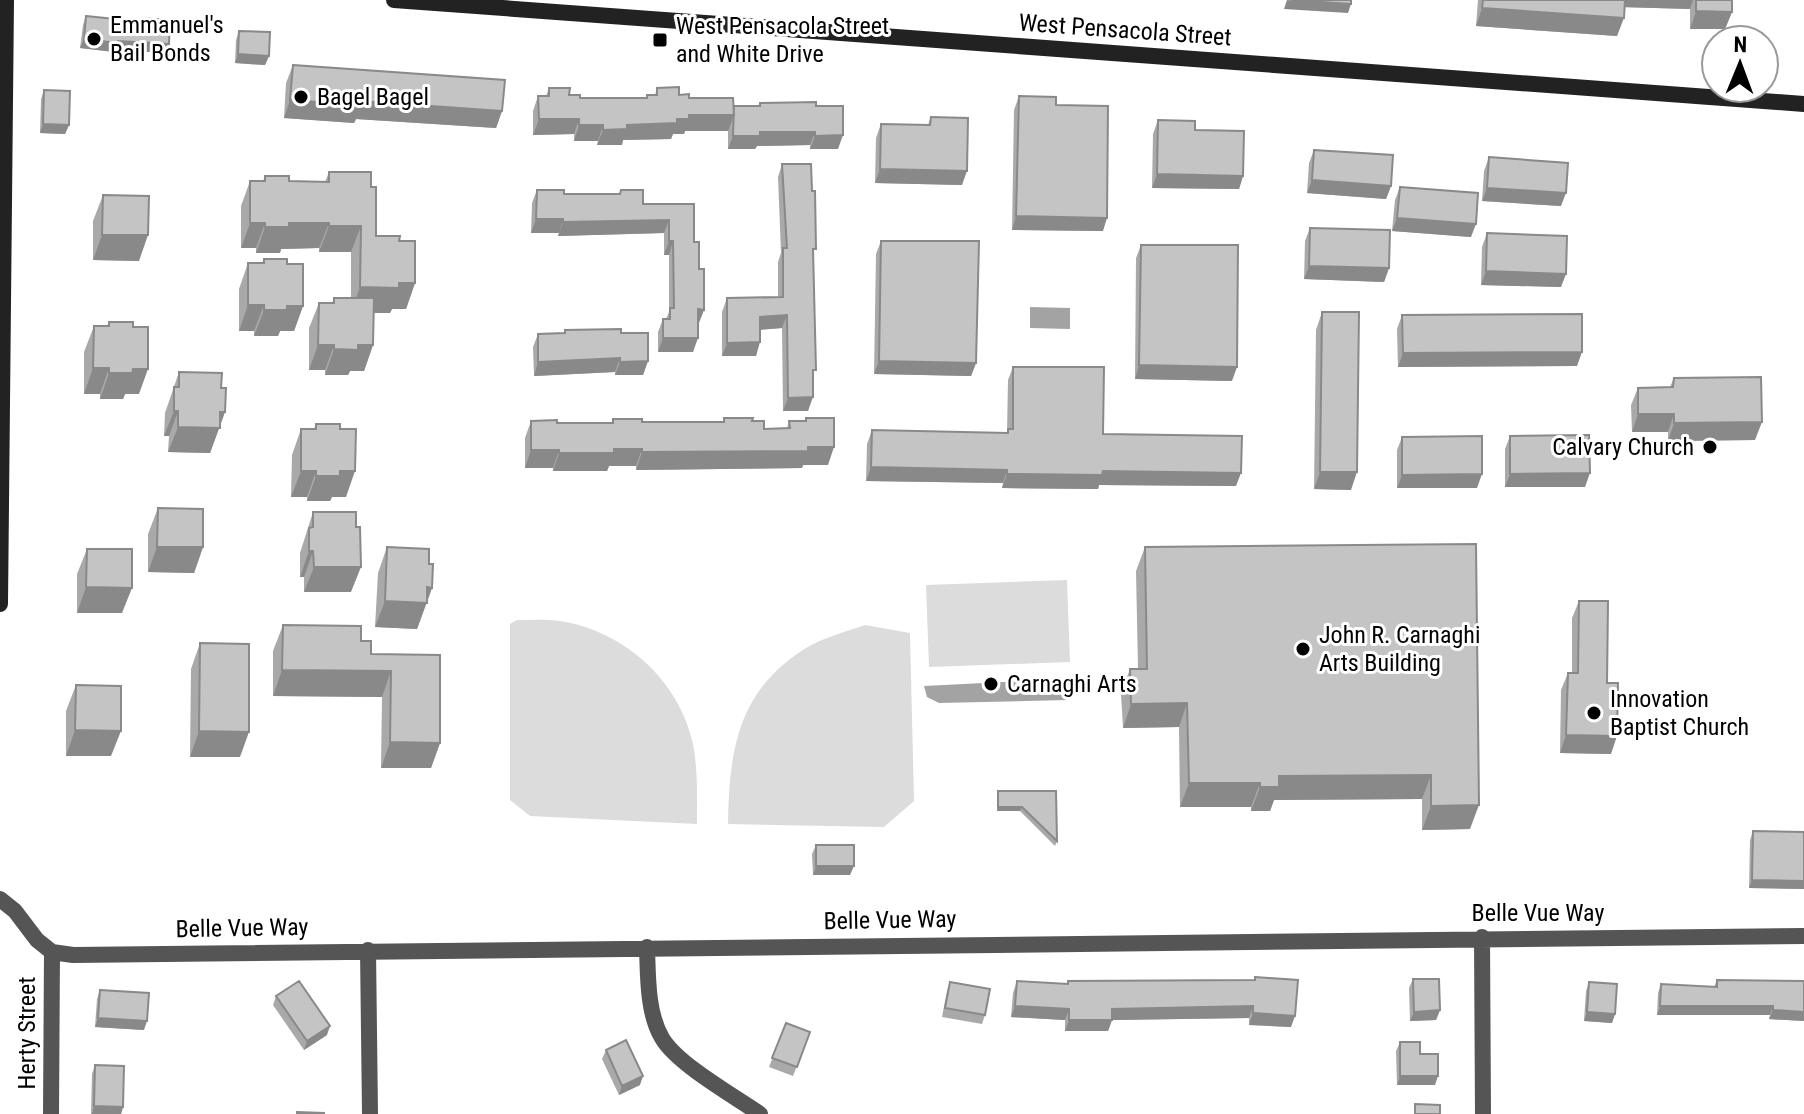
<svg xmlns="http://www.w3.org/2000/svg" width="1804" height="1114" font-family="'Roboto Condensed',sans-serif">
<rect width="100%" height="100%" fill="#fff"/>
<!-- green -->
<path fill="#dcdcdc" d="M 1067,580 L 1070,662 L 929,667 L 926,585 Z
M 517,620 C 531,620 546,619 560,621 C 624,631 679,680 693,744 C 698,770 697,798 697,824 L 530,816 L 510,800 L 510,624 Z
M 865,625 L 910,633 L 914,801 L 884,827 L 728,824 C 729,756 736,696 797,654 C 817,639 842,633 865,625 Z"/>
<!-- water -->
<path fill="#a3a3a3" d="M 1030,307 L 1070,308 L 1070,329 L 1030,328 Z
M 1063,679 L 1069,686 L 1067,700 L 939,703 L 927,697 L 924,686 Z"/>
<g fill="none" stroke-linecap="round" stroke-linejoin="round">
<!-- street -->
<path stroke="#555" stroke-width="16" d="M 0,899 L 15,911 L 37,940 L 52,952 L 73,955 L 1804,936
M 1482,937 L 1483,1114
M 647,947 C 648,975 647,1013 662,1038 C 677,1064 734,1096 760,1114
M 368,950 L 370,1114
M 51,1114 L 52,952"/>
<!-- secondary -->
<path stroke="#222" stroke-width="16" d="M 394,0 L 1804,104
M 0,604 L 6,0"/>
</g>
<!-- wall -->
<path fill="#a9a9a9" d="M 1478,0 L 1732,0 L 1732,12 L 1725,29 L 1690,29 L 1690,9 L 1624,7 L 1617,36 L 1476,26 Z
M 86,16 L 143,22 L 144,18 L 169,44 L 165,53 L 115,50 L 114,52 L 80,48 L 83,25 Z
M 239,31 L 269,56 L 265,65 L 235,63 L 236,40 Z
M 293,65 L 502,111 L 496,128 L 356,119 L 354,123 L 284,118 L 286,83 Z
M 549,88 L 580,98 L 646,98 L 647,95 L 655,95 L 657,88 L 689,98 L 734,106 L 758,106 L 760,103 L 816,106 L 838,149 L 810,149 L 810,145 L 757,146 L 755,149 L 728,149 L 728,131 L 685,131 L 684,134 L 673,134 L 671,139 L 623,140 L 622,145 L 597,145 L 598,141 L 574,141 L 574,134 L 533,135 L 533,111 L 538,96 L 546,96 Z
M 44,90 L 69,125 L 65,134 L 40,133 L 41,99 Z
M 1019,96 L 1056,105 L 1103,231 L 1012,230 L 1014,110 Z
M 931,117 L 962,185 L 875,183 L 876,138 L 881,124 L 928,125 Z
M 1158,120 L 1195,130 L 1243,176 L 1239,189 L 1152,188 L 1153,134 Z
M 1314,150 L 1391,186 L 1386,199 L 1307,193 L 1309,163 Z
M 1489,157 L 1561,206 L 1482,201 L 1484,171 Z
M 782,164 L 813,258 L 813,377 L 808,411 L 783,411 L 782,328 L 760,330 L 756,356 L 722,356 L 722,312 L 727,298 L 778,297 L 778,262 L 781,253 L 778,177 Z
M 329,172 L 371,187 L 376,236 L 399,241 L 415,283 L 406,309 L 392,309 L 390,313 L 373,313 L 373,345 L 364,371 L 350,371 L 348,375 L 325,375 L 325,370 L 309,370 L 309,328 L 319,303 L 332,303 L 334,298 L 351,298 L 351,252 L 319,252 L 319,248 L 281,249 L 280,253 L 256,253 L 256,248 L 241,248 L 241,206 L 250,181 L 263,181 L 265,176 L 289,181 L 325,182 Z
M 1400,187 L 1471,237 L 1392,231 L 1395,200 Z
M 537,190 L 564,194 L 619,194 L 621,190 L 643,204 L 694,204 L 694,242 L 699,269 L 704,310 L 698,323 L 693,352 L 658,352 L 658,332 L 663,319 L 666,319 L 669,312 L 669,255 L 664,255 L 664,233 L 558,236 L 559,233 L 531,233 L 532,203 Z
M 103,195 L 139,261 L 93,260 L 93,221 Z
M 1310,228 L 1389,268 L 1384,282 L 1304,279 L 1305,241 Z
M 1487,233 L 1561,287 L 1481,285 L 1482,247 Z
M 881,241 L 976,363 L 971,376 L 874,374 L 876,254 Z
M 1141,245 L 1232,381 L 1135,379 L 1136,258 Z
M 264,259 L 287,264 L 303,306 L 294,331 L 280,331 L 278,336 L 254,336 L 254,331 L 239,331 L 239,289 L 248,263 L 262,263 Z
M 1322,312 L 1351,490 L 1314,489 L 1316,330 Z
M 1402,315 L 1577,366 L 1398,367 L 1397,329 Z
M 109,322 L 139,394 L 125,394 L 123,399 L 100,399 L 100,394 L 84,394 L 84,352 L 94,326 L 107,326 Z
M 565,330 L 621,333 L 648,361 L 643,375 L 615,375 L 615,372 L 534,376 L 533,347 L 538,334 L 564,333 Z
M 1013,367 L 1103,434 L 1236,486 L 1099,485 L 1098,489 L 1002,488 L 1003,483 L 866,481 L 867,444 L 872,430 L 1007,433 L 1008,380 Z
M 179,372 L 221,388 L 225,412 L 210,453 L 168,452 L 169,436 L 164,436 L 165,413 Z
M 1674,378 L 1755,440 L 1668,441 L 1668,432 L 1632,432 L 1631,405 L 1638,388 L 1670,387 Z
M 724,418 L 752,421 L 764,429 L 787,428 L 789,421 L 805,421 L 806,418 L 828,465 L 803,465 L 802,468 L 636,470 L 636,466 L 609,466 L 607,471 L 553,471 L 553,468 L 525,468 L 525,438 L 531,421 L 557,423 L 612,423 L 613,419 L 642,422 L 723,422 Z
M 316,424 L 346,497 L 332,497 L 330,501 L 307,501 L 307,497 L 291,497 L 292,455 L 301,429 L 314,429 Z
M 1510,436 L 1585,487 L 1505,487 L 1505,449 Z
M 1402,437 L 1477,488 L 1397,488 L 1397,450 Z
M 158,508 L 203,547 L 194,573 L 148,572 L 148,534 Z
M 313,512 L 351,592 L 304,592 L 304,577 L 300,577 L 300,553 Z
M 1476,544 L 1470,829 L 1422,830 L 1422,799 L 1274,800 L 1270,811 L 1251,811 L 1251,807 L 1180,807 L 1179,727 L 1123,728 L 1121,694 L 1130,669 L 1138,669 L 1136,571 L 1145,547 Z
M 387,547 L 429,564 L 432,588 L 417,629 L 375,627 L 378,573 Z
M 87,549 L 122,613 L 77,613 L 77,574 Z
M 1579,601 L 1607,683 L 1611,754 L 1560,753 L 1561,690 L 1568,673 L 1572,673 L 1572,618 Z
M 283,625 L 361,641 L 371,654 L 440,655 L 440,743 L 431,768 L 381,768 L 382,697 L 273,696 L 273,651 Z
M 200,643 L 240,757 L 190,757 L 191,669 Z
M 76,685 L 111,756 L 66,756 L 66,711 Z
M 998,791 L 1056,791 L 1057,841 L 1055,846 L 1020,811 L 997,811 L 997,796 Z
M 1753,831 L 1804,832 L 1804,889 L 1749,888 L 1750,840 Z
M 816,845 L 850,875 L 813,875 L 812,854 Z
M 1255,977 L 1291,1027 L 1249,1025 L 1249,1018 L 1112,1020 L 1108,1031 L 1065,1031 L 1065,1020 L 1011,1017 L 1013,993 L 1017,981 L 1067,984 L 1068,981 L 1254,980 Z
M 1413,979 L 1440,1010 L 1436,1020 L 1410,1021 L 1409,988 Z
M 1717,980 L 1804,981 L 1804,1021 L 1769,1019 L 1770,1015 L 1657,1015 L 1658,993 L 1661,984 L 1714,987 Z
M 950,982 L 985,1015 L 982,1024 L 942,1017 L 947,991 Z
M 1589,982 L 1615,1014 L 1612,1023 L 1584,1021 L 1586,991 Z
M 100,990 L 144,1030 L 95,1027 L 97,999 Z
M 276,996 L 327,1035 L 304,1050 L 273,1005 Z
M 786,1023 L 810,1032 L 793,1076 L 769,1067 Z
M 1400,1042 L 1420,1054 L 1435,1085 L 1397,1085 L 1396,1051 Z
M 606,1050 L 640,1085 L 619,1095 L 602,1059 Z
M 95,1065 L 123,1107 L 121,1114 L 91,1114 L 92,1074 Z"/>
<!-- shaded-wall -->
<path fill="#898989" d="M 1287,0 L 1351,4 L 1348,13 L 1284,9 Z
M 1622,0 L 1693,0 L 1690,9 L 1619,7 Z
M 1482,8 L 1624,18 L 1617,36 L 1476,26 Z
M 1696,11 L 1732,12 L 1725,29 L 1690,29 Z
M 84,39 L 169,44 L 165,53 L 115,50 L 114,52 L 80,48 Z
M 238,54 L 269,56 L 265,65 L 235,63 Z
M 290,100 L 361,101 L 502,111 L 496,128 L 356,119 L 354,123 L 284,118 Z
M 689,115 L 734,115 L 728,131 L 685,131 L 684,134 L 673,134 L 671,139 L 623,140 L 622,145 L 597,145 L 603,130 L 627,125 L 677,119 Z
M 539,119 L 579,119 L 574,134 L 533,135 Z
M 43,124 L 69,125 L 65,134 L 40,133 Z
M 579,125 L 603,125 L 598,141 L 574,141 Z
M 760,132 L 815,132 L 810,145 L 757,146 L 755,149 L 728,149 L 733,136 Z
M 843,135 L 838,149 L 810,149 L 815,136 Z
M 880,169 L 967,171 L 962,185 L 875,183 Z
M 1157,174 L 1243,176 L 1239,189 L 1152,188 Z
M 1312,180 L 1391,186 L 1386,199 L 1307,193 Z
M 1487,188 L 1566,193 L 1561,206 L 1482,201 Z
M 1016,216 L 1107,218 L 1103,231 L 1012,230 Z
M 1397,218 L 1476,224 L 1471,237 L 1392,231 Z
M 536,219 L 563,219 L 559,233 L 531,233 Z
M 669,220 L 664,233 L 558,236 L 563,222 Z
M 250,223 L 265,223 L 256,248 L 241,248 Z
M 289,223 L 329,223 L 319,248 L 281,249 L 280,253 L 256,253 L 265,227 Z
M 329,226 L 361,226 L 351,252 L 319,252 Z
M 102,235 L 148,235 L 139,261 L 93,260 Z
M 669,241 L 673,241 L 669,255 L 664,255 Z
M 1309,266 L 1389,268 L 1384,282 L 1304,279 Z
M 1486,271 L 1566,274 L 1561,287 L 1481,285 Z
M 399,283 L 415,283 L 406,309 L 392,309 L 390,313 L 351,313 L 360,287 Z
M 248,305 L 264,305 L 254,331 L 239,331 Z
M 287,306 L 303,306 L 294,331 L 280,331 L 278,336 L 254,336 L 264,310 Z
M 698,309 L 704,310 L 699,323 L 693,323 Z
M 787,315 L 782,328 L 755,330 L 760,317 Z
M 663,338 L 698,338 L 693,352 L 658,352 Z
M 760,342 L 756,356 L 722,356 L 727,343 Z
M 318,345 L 334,345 L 325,370 L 309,370 Z
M 358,345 L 373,345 L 364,371 L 350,371 L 348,375 L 325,375 L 334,349 Z
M 1582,352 L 1577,366 L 1398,367 L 1403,353 Z
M 620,358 L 615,372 L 534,376 L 538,362 Z
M 648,361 L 643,375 L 615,375 L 620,362 Z
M 879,361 L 976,363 L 971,376 L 874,374 Z
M 1139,365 L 1237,367 L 1232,381 L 1135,379 Z
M 93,368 L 109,368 L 100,394 L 84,394 Z
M 133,369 L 148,369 L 139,394 L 125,394 L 123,399 L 100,399 L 109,373 Z
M 813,397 L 808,411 L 783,411 L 788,398 Z
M 174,411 L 178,411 L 169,436 L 164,436 Z
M 220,412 L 225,412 L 210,453 L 168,452 L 178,427 Z
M 1638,414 L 1674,414 L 1668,432 L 1632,432 Z
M 1762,422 L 1755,440 L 1668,441 L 1674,423 Z
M 808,447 L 834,447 L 828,465 L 803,465 L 802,468 L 636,470 L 642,452 Z
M 614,449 L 642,449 L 636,466 L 609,466 L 607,471 L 553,471 L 559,453 Z
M 531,450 L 559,450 L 553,468 L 525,468 Z
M 871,467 L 1007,470 L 1003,483 L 866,481 Z
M 301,471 L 316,471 L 307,497 L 291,497 Z
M 340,471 L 355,471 L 346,497 L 332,497 L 330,501 L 307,501 L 316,476 Z
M 1103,471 L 1241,473 L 1236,486 L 1099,485 L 1098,489 L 1002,488 L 1007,474 Z
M 1320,472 L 1357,472 L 1351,490 L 1314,489 Z
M 1590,473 L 1585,487 L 1505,487 L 1510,474 Z
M 1482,474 L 1477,488 L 1397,488 L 1402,475 Z
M 157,547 L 203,547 L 194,573 L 148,572 Z
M 309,551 L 313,551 L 304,577 L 300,577 Z
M 314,567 L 361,567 L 351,592 L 304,592 Z
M 86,587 L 132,588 L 122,613 L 77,613 Z
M 427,587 L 432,588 L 417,629 L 375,627 L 385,601 Z
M 282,670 L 391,671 L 382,697 L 273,696 Z
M 1187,703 L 1179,727 L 1123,728 L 1131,704 Z
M 75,730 L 121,731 L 111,756 L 66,756 Z
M 199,731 L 249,732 L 240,757 L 190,757 Z
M 1566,735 L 1617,736 L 1611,754 L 1560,753 Z
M 390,742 L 440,743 L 431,768 L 381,768 Z
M 1431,775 L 1422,799 L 1274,800 L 1270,811 L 1251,811 L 1260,787 L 1279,776 Z
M 1189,783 L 1260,783 L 1251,807 L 1180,807 Z
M 1479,805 L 1470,829 L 1422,830 L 1431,806 Z
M 998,807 L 1022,807 L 1020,811 L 997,811 Z
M 816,866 L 854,866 L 850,875 L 813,875 Z
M 1752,880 L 1804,881 L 1804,889 L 1749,888 Z
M 1015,1006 L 1069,1009 L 1065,1020 L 1011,1017 Z
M 1253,1006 L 1249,1018 L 1112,1020 L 1108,1031 L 1065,1031 L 1069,1020 L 1112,1009 Z
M 1660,1006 L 1773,1006 L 1770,1015 L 1657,1015 Z
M 1440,1010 L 1436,1020 L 1410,1021 L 1414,1012 Z
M 1773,1010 L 1804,1012 L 1804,1021 L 1769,1019 Z
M 1587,1012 L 1615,1014 L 1612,1023 L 1584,1021 Z
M 1253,1013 L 1295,1016 L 1291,1027 L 1249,1025 Z
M 98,1018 L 147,1021 L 144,1030 L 95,1027 Z
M 330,1026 L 327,1035 L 304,1050 L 307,1041 Z
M 643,1076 L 640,1085 L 619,1095 L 622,1086 Z
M 1400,1076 L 1438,1076 L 1435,1085 L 1397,1085 Z
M 94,1106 L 123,1107 L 121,1114 L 92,1114 Z"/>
<!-- building -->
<path fill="#c4c4c4" stroke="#898989" stroke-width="2" d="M 1291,0 L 1351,0 L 1351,4 Z
M 1483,0 L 1625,0 L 1624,18 L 1482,8 Z
M 1696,0 L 1732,0 L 1732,12 L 1696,11 Z
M 86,16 L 144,22 L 144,18 L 170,20 L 169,44 L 118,41 L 117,43 L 84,39 Z
M 239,31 L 270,32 L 269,56 L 238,54 Z
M 293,65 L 505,80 L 502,111 L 361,101 L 361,105 L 290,100 Z
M 679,87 L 679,95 L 689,94 L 689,98 L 733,98 L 734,115 L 689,115 L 689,119 L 677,119 L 677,123 L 627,125 L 627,129 L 603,130 L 603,125 L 579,125 L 579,119 L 539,119 L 538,96 L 549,96 L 549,88 L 570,88 L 569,95 L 580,95 L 580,98 L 647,98 L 647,95 L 657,95 L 657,88 Z
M 44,90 L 70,91 L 69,125 L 43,124 Z
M 1019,96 L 1056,97 L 1056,105 L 1108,106 L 1107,218 L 1016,216 Z
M 816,102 L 816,106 L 843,106 L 843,135 L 815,136 L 815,132 L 760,132 L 760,136 L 733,136 L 734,106 L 760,106 L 760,103 Z
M 931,117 L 968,118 L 967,171 L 880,169 L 881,124 L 930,125 Z
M 1158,120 L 1195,121 L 1195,130 L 1244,131 L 1243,176 L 1157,174 Z
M 1314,150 L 1393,155 L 1391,186 L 1312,180 Z
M 1489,157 L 1568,163 L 1566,193 L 1487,188 Z
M 782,164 L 811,164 L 812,191 L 815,191 L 816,249 L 813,249 L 816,370 L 813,370 L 813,397 L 788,398 L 787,315 L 760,317 L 760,342 L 727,343 L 727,298 L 783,297 L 783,248 L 787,248 Z
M 329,172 L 371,172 L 371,187 L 376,187 L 376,236 L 400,236 L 399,241 L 415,241 L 415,283 L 399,283 L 399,288 L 360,287 L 361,226 L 329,226 L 329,223 L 289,223 L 289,227 L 265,227 L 265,223 L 250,223 L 250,181 L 265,181 L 265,176 L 289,176 L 289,181 L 329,182 Z
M 1400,187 L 1478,193 L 1476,224 L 1397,218 Z
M 537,190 L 564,190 L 564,194 L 620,194 L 621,190 L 643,190 L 643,204 L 694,204 L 694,242 L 699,242 L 699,269 L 704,269 L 704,310 L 698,309 L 698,338 L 663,338 L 663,319 L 670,319 L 670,308 L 674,308 L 673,241 L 669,241 L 669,220 L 563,222 L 563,219 L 536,219 Z
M 103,195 L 149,196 L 148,235 L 102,235 Z
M 1310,228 L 1390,230 L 1389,268 L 1309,266 Z
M 1487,233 L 1567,236 L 1566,274 L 1486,271 Z
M 881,241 L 979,241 L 976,363 L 879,361 Z
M 1141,245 L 1238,245 L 1237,367 L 1139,365 Z
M 264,259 L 287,259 L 287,264 L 303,264 L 303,306 L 287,306 L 287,310 L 264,310 L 264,305 L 248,305 L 248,263 L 264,263 Z
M 334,298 L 374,298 L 373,345 L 358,345 L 358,350 L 334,349 L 334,345 L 318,345 L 319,303 L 334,303 Z
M 1322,312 L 1359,312 L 1357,472 L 1320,472 Z
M 1582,314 L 1582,352 L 1403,353 L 1402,315 Z
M 109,322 L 133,322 L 133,327 L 148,327 L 148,369 L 133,369 L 132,373 L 109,373 L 109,368 L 93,368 L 94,326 L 109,326 Z
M 621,329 L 621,333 L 648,333 L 648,361 L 620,362 L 620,358 L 538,362 L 538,334 L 565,333 L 565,330 Z
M 1013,367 L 1104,367 L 1103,434 L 1242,436 L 1241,473 L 1103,471 L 1102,475 L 1007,474 L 1007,470 L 871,467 L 872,430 L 1008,433 L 1008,429 L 1013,429 Z
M 179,372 L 222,373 L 221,388 L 226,388 L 225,412 L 220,412 L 220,428 L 178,427 L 178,411 L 174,411 L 174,387 L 179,387 Z
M 1761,377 L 1762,422 L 1674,423 L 1674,414 L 1638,414 L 1638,388 L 1673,387 L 1674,378 Z
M 724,418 L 753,418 L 752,421 L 764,421 L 764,429 L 790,428 L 789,421 L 806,421 L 806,418 L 834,418 L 834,447 L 808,447 L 808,451 L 642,452 L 642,449 L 614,449 L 614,453 L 559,453 L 559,450 L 531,450 L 531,421 L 557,420 L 557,423 L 613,423 L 613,419 L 642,419 L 642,422 L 724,422 Z
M 316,424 L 340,424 L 340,429 L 356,429 L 355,471 L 340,471 L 340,476 L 316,476 L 316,471 L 301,471 L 301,429 L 316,429 Z
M 1589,435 L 1590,473 L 1510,474 L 1510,436 Z
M 1482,436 L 1482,474 L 1402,475 L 1402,437 Z
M 158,508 L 203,509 L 203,547 L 157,547 Z
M 313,512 L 356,512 L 356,527 L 360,527 L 361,567 L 314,567 L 313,551 L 309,551 L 309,528 L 313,527 Z
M 1476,544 L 1479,805 L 1431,806 L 1431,775 L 1279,776 L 1279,787 L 1260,787 L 1260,783 L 1189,783 L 1187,703 L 1131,704 L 1130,669 L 1147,669 L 1145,547 Z
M 387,547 L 429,549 L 429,564 L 433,564 L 432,588 L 427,587 L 427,603 L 385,601 Z
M 87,549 L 132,549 L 132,588 L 86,587 Z
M 1579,601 L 1608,601 L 1607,683 L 1618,683 L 1617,736 L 1566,735 L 1568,673 L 1578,673 Z
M 283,625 L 361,626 L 361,641 L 371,641 L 371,654 L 440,655 L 440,743 L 390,742 L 391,671 L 282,670 Z
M 200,643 L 249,644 L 249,732 L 199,731 Z
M 76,685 L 121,686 L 121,731 L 75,730 Z
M 998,791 L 1056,791 L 1057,841 L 1022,807 L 998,807 Z
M 1753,831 L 1804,832 L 1804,881 L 1752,880 Z
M 816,845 L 854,845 L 854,866 L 816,866 Z
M 1255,977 L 1298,980 L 1295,1016 L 1253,1013 L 1253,1006 L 1112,1009 L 1112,1020 L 1069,1020 L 1069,1009 L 1015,1006 L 1017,981 L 1068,984 L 1068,981 L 1255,980 Z
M 1413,979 L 1439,979 L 1440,1010 L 1414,1012 Z
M 1717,980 L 1804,981 L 1804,1012 L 1773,1010 L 1773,1006 L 1660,1006 L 1661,984 L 1717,987 Z
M 299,981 L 330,1026 L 307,1041 L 276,996 Z
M 950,982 L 990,989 L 985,1015 L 945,1008 Z
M 1589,982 L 1617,984 L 1615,1014 L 1587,1012 Z
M 100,990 L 149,993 L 147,1021 L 98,1018 Z
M 786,1023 L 810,1032 L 797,1067 L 772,1058 Z
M 626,1040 L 643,1076 L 622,1086 L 606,1050 Z
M 1400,1042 L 1420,1042 L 1420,1054 L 1438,1054 L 1438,1076 L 1400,1076 Z
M 95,1065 L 124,1066 L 123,1107 L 94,1106 Z
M 1415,1104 L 1440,1105 L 1440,1114 L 1415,1114 Z
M 297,1112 L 324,1113 L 324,1114 L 297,1114 Z"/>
<!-- markers -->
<g fill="#000" stroke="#fff" stroke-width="3">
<circle cx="94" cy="39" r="8"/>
<rect x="652" y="32" width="16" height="16" rx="4"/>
<circle cx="301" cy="97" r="8"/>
<circle cx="1710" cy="447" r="8"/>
<circle cx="1303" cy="649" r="8"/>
<circle cx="991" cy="684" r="8"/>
<circle cx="1594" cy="713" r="8"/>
</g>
<g text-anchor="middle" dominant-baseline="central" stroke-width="6" stroke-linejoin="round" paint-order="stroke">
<!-- poi labels -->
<g font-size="24" fill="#000" stroke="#fff" text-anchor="start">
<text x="110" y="25">Emmanuel's<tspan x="110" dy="28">Bail Bonds</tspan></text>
<text x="676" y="26">West Pensacola Street<tspan x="676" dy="28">and White Drive</tspan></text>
<text x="317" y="97">Bagel Bagel</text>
<text x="1694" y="447" text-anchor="end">Calvary Church</text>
<text x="1319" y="635">John R. Carnaghi<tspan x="1319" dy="28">Arts Building</tspan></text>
<text x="1007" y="684">Carnaghi Arts</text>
<text x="1610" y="699">Innovation<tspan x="1610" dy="28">Baptist Church</tspan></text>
</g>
<!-- street labels -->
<g font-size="24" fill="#000" stroke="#fff">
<text transform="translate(1125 30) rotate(4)">West Pensacola Street</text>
<text x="1538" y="913">Belle Vue Way</text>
<text transform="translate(890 920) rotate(-1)">Belle Vue Way</text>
<text transform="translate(242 928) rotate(-1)">Belle Vue Way</text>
<text transform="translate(27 1033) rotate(-90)">Herty Street</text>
</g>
</g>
<!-- north arrow -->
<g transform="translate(1740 64) rotate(1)"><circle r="38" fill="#ffffff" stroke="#999999" stroke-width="2"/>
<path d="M0-6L14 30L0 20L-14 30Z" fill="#000000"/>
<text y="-12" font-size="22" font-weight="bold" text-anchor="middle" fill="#000000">N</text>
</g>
</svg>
